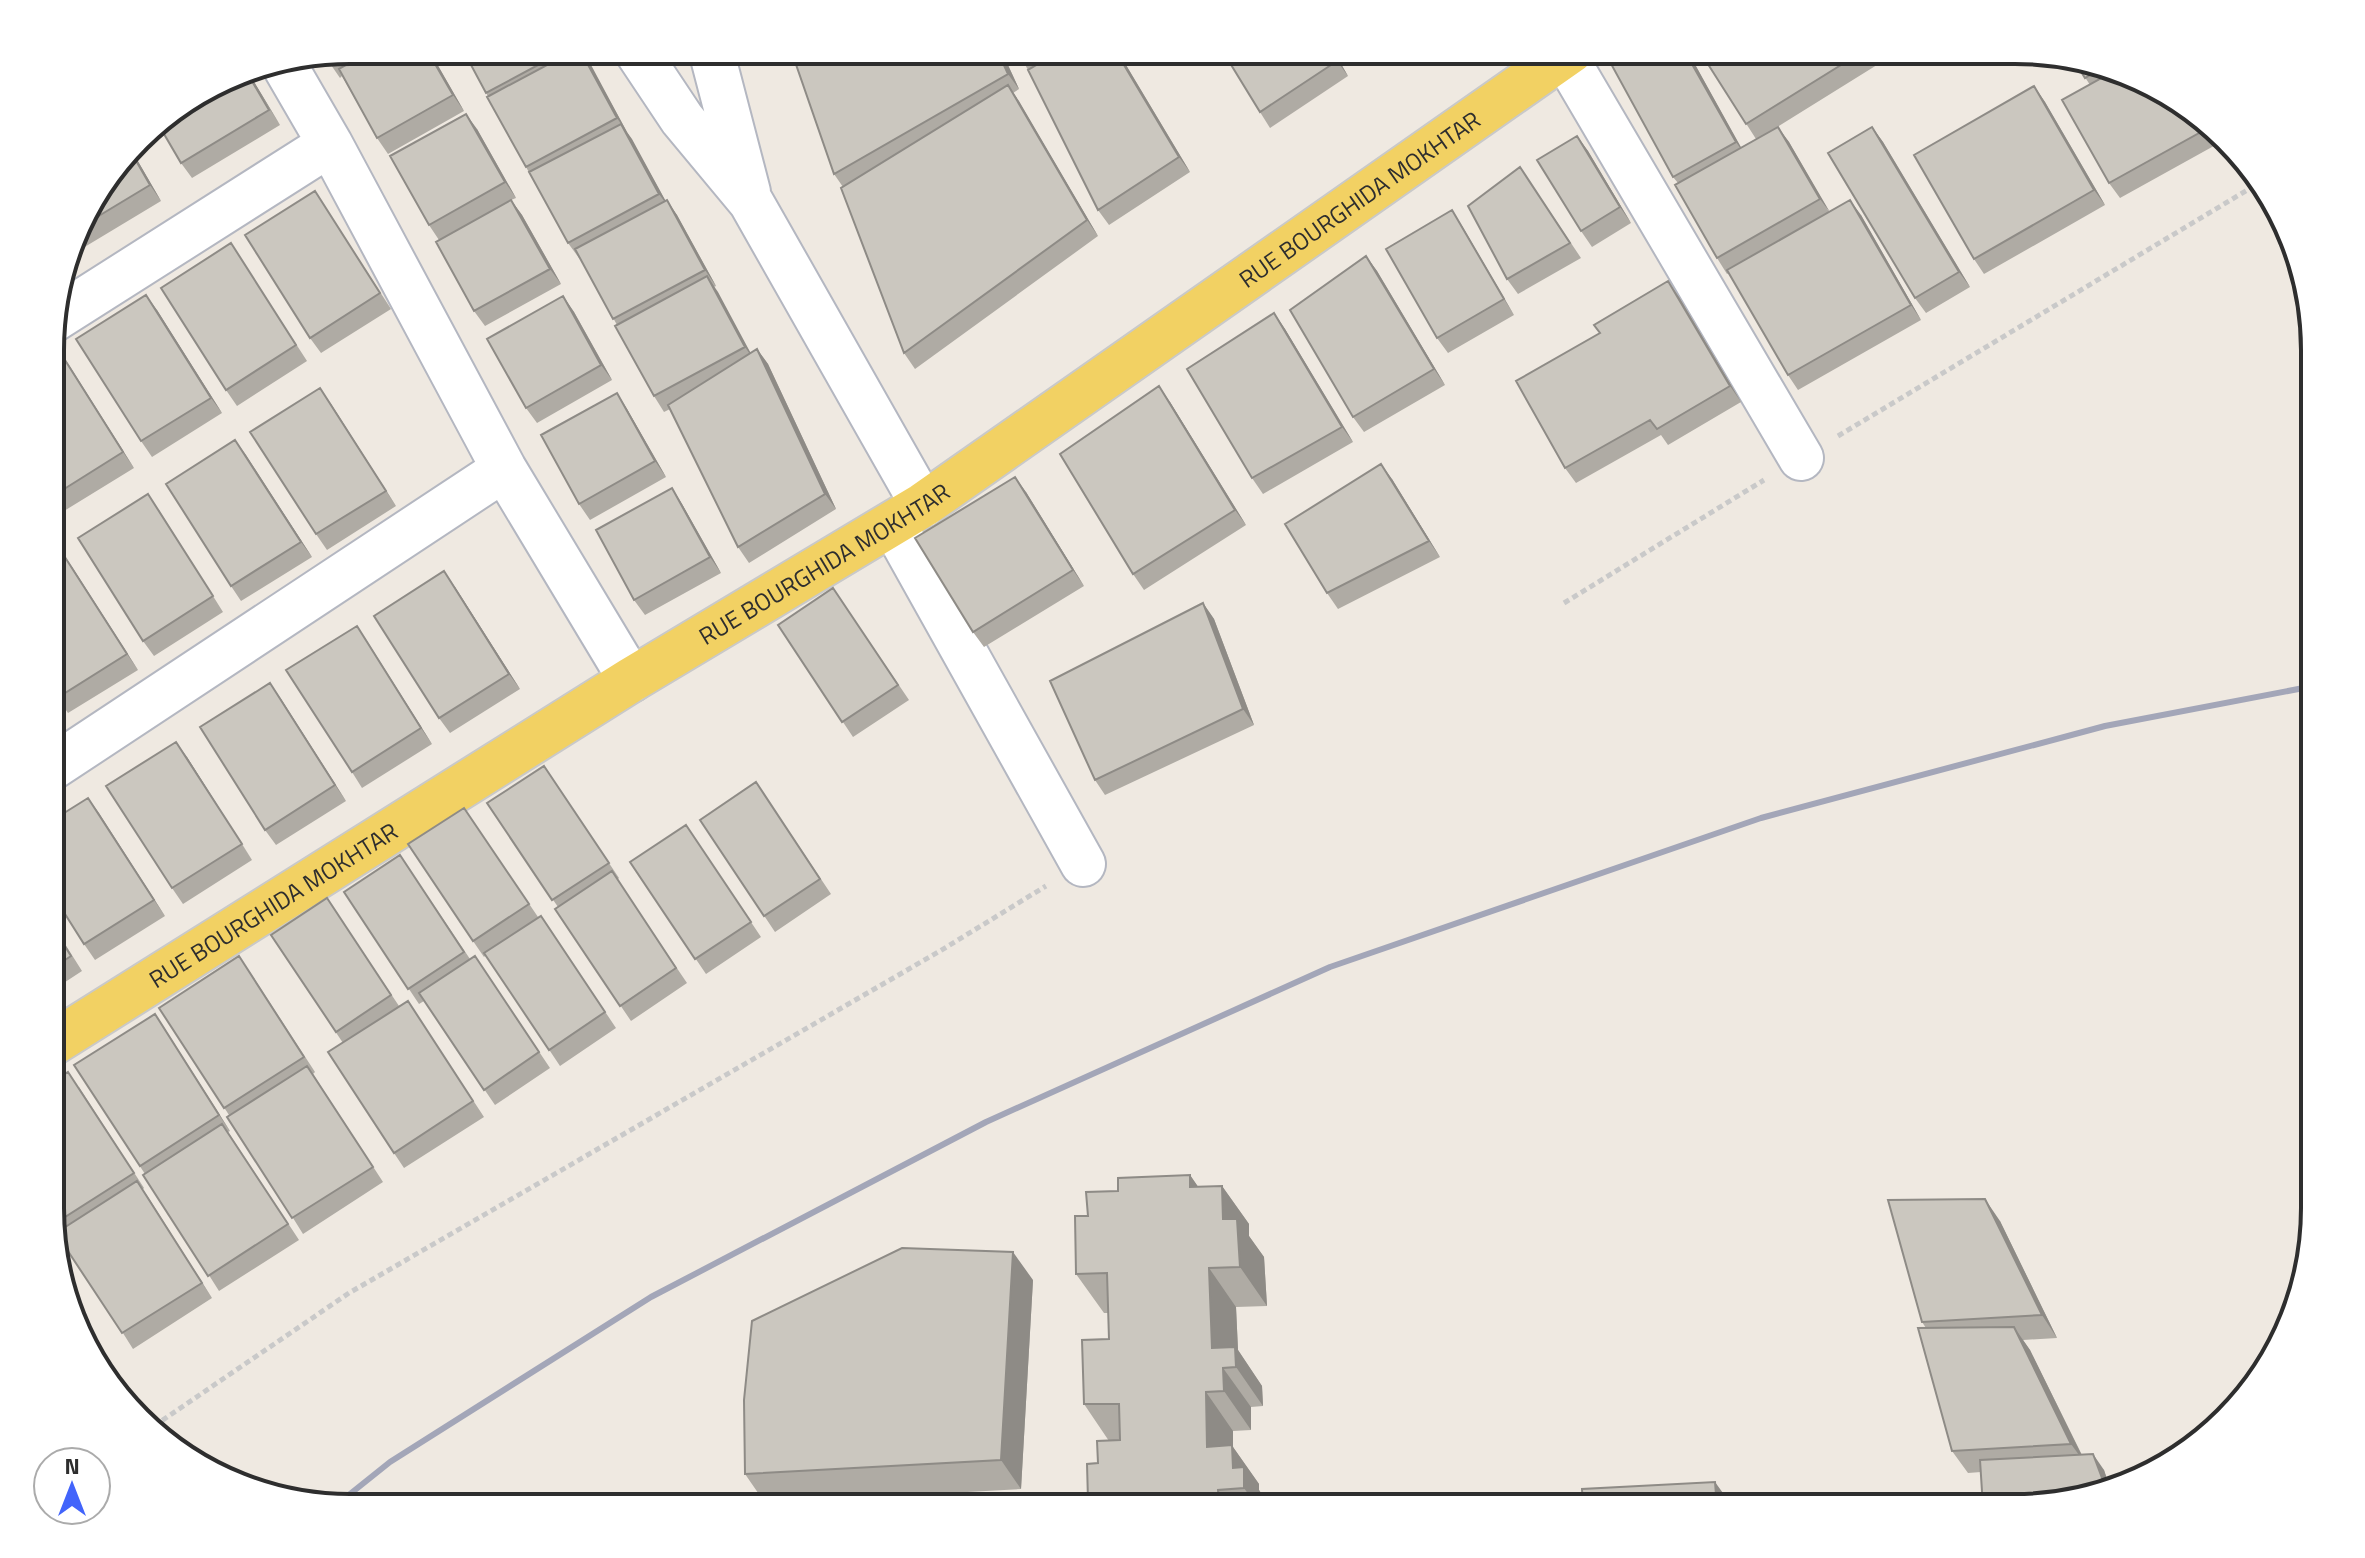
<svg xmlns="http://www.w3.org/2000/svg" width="2365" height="1558" font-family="'Titillium Web',sans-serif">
<rect width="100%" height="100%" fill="#efe9e1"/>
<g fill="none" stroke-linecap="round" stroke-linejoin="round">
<defs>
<path id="minor" d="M 636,50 L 682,119 L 751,202 L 923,505
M 711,50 L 748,192
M 1561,50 L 1801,458
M 283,63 L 330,144 L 504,469 L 631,680
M 53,320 L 330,144
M 893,524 L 1083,864
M 53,767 L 504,469"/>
<g id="major">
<path id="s1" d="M 53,1043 L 631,680 L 923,505 L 1572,50"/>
</g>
</defs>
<!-- minor casing -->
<use href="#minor" stroke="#b4b7c1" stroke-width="48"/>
<!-- major casing -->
<use href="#major" stroke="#c9c9c9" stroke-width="48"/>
<!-- path -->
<path stroke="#c9c9c9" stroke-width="5" stroke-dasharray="6 4" stroke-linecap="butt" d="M 1838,436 L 2259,183
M 1564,603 L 1764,480
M 154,1426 L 349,1293 L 940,951 L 1046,886"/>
<!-- minor -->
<use href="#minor" stroke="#fff" stroke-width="44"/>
<!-- major -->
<use href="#major" stroke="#f2d163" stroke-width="44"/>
<!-- rail -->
<path stroke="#a3a6b8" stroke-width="6" d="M 335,1506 L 390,1462 L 651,1297 L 986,1122 L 1330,967 L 1761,818 L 2105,726 L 2314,686"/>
</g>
<!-- wall -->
<path fill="#afaba4" d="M 350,50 L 429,50 L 464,111 L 388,154 L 377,138 L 342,76 L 340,78 L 329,62 Z
M 463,50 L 583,50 L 588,59 L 587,60 L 665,200 L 677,215 L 716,286 L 714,287 L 750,353 L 757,349 L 768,364 L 836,509 L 749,563 L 738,547 L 670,409 L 664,412 L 654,396 L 617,325 L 580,257 L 579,258 L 568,243 L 526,167 Z
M 791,50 L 1001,50 L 1019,89 L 1013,93 L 1098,236 L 915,369 L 904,353 L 843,187 L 834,174 Z
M 1017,50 L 1117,50 L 1190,172 L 1109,225 L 1098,210 L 1028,70 Z
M 1222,50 L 1333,50 L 1348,76 L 1270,128 L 1260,112 Z
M 1632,50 L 1687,50 L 1741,148 L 1756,139 L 1699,50 L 1901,50 L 1777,127 L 1789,142 L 1829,212 L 1861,215 L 1921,320 L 1798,390 L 1788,375 L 1729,273 L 1727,274 L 1717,258 L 1678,183 L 1673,177 Z
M 2074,60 L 2111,66 L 2182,101 L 2221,142 L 2120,198 L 2109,183 L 2090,85 Z
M 247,70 L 280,125 L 192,178 L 181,163 Z
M 2034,86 L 2045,102 L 2105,205 L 1984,274 L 1974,259 Z
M 1872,127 L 1883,142 L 1970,287 L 1926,313 L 1915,298 Z
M 477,129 L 516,198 L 511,200 L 522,215 L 561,284 L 485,326 L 474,311 L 439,240 L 429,225 Z
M 1577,136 L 1588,151 L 1631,223 L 1592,247 L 1581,231 Z
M 132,151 L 161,201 L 73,254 L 71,250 L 81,217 Z
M 1520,167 L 1581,258 L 1518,294 L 1507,279 Z
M 315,191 L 391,309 L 321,353 L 310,338 Z
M 1462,226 L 1514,315 L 1448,353 L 1437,338 Z
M 1366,256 L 1377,271 L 1445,385 L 1364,432 L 1353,417 Z
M 241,259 L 307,361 L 237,406 L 226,390 Z
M 563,296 L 574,312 L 612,380 L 537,423 L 526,408 Z
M 1679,297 L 1741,402 L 1668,445 L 1661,435 L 1576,483 L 1565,468 Z
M 157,310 L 222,413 L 152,457 L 141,441 Z
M 1274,313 L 1285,329 L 1353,442 L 1263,494 L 1252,478 Z
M 58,349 L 134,468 L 64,511 L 53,495 Z
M 617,393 L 627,409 L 666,477 L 590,520 L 579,504 Z
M 1170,402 L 1246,525 L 1144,590 L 1133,574 Z
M 331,404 L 396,506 L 327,550 L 316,534 Z
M 235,440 L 312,557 L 241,601 L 231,586 Z
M 1392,479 L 1440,557 L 1338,609 L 1327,593 Z
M 672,488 L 682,504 L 721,573 L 645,615 L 634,600 Z
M 1026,492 L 1084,586 L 984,647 L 973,632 Z
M 159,510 L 223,612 L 154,656 L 143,641 Z
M 72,567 L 138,670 L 68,713 L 53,691 Z
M 455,587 L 520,689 L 450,733 L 439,718 Z
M 833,588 L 909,700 L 853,737 L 778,625 Z
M 1203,603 L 1214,619 L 1254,725 L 1105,795 L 1095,780 Z
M 357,626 L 432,744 L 362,788 L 352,772 Z
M 281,699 L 346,801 L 276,845 L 265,830 Z
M 187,757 L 252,860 L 183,904 L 172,888 Z
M 544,766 L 619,878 L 617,880 L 687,983 L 631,1021 L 555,909 L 558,907 L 487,803 Z
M 756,782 L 831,894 L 775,932 L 700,820 Z
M 88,798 L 165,916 L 95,960 L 84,944 Z
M 464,808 L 538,917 L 541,916 L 616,1028 L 560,1066 L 486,955 L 484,957 L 473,941 Z
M 686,825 L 761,937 L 706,974 L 630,862 Z
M 400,855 L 470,959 L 475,956 L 550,1068 L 495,1105 L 424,1001 L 419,1004 L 344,892 Z
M 327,898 L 399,1006 L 408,1001 L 484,1117 L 404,1168 L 394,1153 L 343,1043 L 271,935 Z
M 53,925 L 82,971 L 53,990 Z
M 250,972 L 315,1072 L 313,1074 L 383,1182 L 303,1234 L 229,1115 L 159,1008 Z
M 155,1014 L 230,1131 L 228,1132 L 299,1240 L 219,1291 L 145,1174 L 74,1065 Z
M 79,1087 L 144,1188 L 142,1190 L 212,1298 L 133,1349 L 53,1222 Z
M 1190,1175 L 1198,1187 L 1222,1186 L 1249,1224 L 1249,1236 L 1264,1257 L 1267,1306 L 1236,1307 L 1238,1350 L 1262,1386 L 1263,1406 L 1251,1407 L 1251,1430 L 1233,1431 L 1233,1447 L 1259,1484 L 1259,1490 L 1271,1508 L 1093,1508 L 1088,1500 L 1098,1463 L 1109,1441 L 1084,1404 L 1109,1339 L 1108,1313 L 1104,1313 L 1076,1274 L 1118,1191 Z
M 2000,1221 L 2057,1338 L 2023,1340 L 2030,1350 L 2082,1455 L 2104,1470 L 2109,1485 L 2034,1507 L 1981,1472 L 1968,1473 L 1952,1451 L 1926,1328 L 1922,1322 Z
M 1033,1280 L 1021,1489 L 765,1503 L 745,1474 Z"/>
<!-- shaded-wall -->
<path fill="#8e8b86" d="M 427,50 L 429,50 L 464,111 L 453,95 Z
M 580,50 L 590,63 L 628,134 L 617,118 Z
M 997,50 L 1001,50 L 1019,89 L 1008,74 Z
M 1115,50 L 1117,50 L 1190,172 L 1179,157 Z
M 1331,50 L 1333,50 L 1348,76 L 1337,61 Z
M 1684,50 L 1687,50 L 1747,158 L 1736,142 Z
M 247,70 L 280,125 L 246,71 Z
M 1008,85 L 1019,101 L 1098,236 L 1087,220 Z
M 2034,86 L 2045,102 L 2105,205 L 2094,190 Z
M 466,114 L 477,129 L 516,198 L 505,182 Z
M 621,124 L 632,139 L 670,209 L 659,194 Z
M 1778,127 L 1789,142 L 1831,214 L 1820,199 Z
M 1872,127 L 1883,142 L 1970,287 L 1959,272 Z
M 1577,136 L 1588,151 L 1631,223 L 1620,207 Z
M 132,151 L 161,201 L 150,185 L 131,152 Z
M 511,200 L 522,215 L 561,284 L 550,269 Z
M 667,200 L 677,215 L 716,286 L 705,270 Z
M 1850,200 L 1861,215 L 1921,320 L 1911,305 Z
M 1452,210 L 1462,226 L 1514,315 L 1504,299 Z
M 1366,256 L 1377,271 L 1445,385 L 1434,369 Z
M 707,276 L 718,292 L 756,363 L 745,347 Z
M 1668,281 L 1679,297 L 1741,402 L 1730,386 Z
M 146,295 L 157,310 L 222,413 L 211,398 Z
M 563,296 L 574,312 L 612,380 L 601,365 Z
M 1274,313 L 1285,329 L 1353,442 L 1342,427 Z
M 58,349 L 69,365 L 134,468 L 123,452 Z
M 757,349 L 768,364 L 836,509 L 825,494 Z
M 1159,386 L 1170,402 L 1246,525 L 1235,510 Z
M 320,388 L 331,404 L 396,506 L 386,491 Z
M 617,393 L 627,409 L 666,477 L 655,461 Z
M 235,440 L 246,455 L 312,557 L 301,542 Z
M 1381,464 L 1392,479 L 1440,557 L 1429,541 Z
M 1015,477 L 1026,492 L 1084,586 L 1073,570 Z
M 672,488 L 682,504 L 721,573 L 710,557 Z
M 61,551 L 72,567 L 138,670 L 127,654 Z
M 444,571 L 455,587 L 520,689 L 509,674 Z
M 1203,603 L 1214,619 L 1254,725 L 1243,709 Z
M 357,626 L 367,641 L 432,744 L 421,728 Z
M 270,683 L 281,699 L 346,801 L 335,785 Z
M 176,742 L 187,757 L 252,860 L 242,844 Z
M 88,798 L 99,813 L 165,916 L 154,900 Z
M 155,1014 L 165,1029 L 230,1131 L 219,1115 Z
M 1190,1175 L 1217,1214 L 1190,1187 Z
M 137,1181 L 148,1197 L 212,1298 L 202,1283 Z
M 1222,1186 L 1249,1224 L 1249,1236 L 1264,1257 L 1267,1306 L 1240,1267 L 1223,1219 Z
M 1985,1199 L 2000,1221 L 2057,1338 L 2042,1315 Z
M 1013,1252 L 1033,1280 L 1021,1489 L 1001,1460 Z
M 1209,1268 L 1236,1307 L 1238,1350 L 1262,1386 L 1263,1406 L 1236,1367 L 1212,1348 Z
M 2014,1327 L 2030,1350 L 2087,1466 L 2071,1444 Z
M 1223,1368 L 1251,1407 L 1251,1430 L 1224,1391 Z
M 1206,1392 L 1233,1431 L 1233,1447 L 1259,1484 L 1259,1490 L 1271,1508 L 1258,1508 L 1244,1488 L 1207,1447 Z
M 2093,1454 L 2104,1470 L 2109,1485 L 2105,1486 Z
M 1715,1482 L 1733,1507 L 1717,1508 Z
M 1218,1490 L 1231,1508 L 1219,1508 Z"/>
<!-- building -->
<path fill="#cbc7bf" stroke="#8e8b86" stroke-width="2" d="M 351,50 L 329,62 L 325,55 L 350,50 Z
M 373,50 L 427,50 L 453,95 L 377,138 L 339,69 Z
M 463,50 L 566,50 L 486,93 Z
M 575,50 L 580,50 L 617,118 L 526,167 L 487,97 Z
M 791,50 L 997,50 L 1008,74 L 834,174 Z
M 1017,50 L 1037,50 L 1021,59 Z
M 1062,50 L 1115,50 L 1179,157 L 1098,210 L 1028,70 Z
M 1222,50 L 1331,50 L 1337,61 L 1260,112 Z
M 1632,50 L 1684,50 L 1736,142 L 1673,177 L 1610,62 Z
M 1699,50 L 1865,50 L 1746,124 Z
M 2074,60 L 2106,65 L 2085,78 Z
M 2118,69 L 2182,101 L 2208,128 L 2109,183 L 2062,100 Z
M 246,71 L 269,110 L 181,163 L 157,122 L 236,73 Z
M 1008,85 L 1087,220 L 904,353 L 841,188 Z
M 2034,86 L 2094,190 L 1974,259 L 1914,155 Z
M 466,114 L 505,182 L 429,225 L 390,156 Z
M 621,124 L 659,194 L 568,243 L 529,172 Z
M 1778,127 L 1820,199 L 1717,258 L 1675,185 Z
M 1872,127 L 1959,272 L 1915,298 L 1828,153 Z
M 1577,136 L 1620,207 L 1581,231 L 1537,160 Z
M 131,152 L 150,185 L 77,229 L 81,217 Z
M 1520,167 L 1570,243 L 1507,279 L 1468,206 Z
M 315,191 L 380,293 L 310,338 L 245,235 Z
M 511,200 L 550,269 L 474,311 L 436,242 Z
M 667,200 L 705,270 L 613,319 L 575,249 Z
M 1850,200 L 1911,305 L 1788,375 L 1727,270 Z
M 1452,210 L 1504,299 L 1437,338 L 1386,249 Z
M 231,243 L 296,345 L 226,390 L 161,288 Z
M 1366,256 L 1434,369 L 1353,417 L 1290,310 Z
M 707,276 L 745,347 L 654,396 L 615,326 Z
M 1668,281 L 1730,386 L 1657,429 L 1650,420 L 1565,468 L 1516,381 L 1600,333 L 1594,325 Z
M 146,295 L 211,398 L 141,441 L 76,339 Z
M 563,296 L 601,365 L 526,408 L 487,339 Z
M 1274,313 L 1342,427 L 1252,478 L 1187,369 Z
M 58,349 L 123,452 L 53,496 L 53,353 Z
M 757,349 L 825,494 L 738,547 L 668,405 Z
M 1159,386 L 1235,510 L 1133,574 L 1060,454 Z
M 320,388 L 386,491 L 316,534 L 250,432 Z
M 617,393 L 655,461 L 579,504 L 541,435 Z
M 235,440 L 301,542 L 231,586 L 166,484 Z
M 1381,464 L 1429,541 L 1327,593 L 1285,524 Z
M 1015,477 L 1073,570 L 973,632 L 915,538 Z
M 672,488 L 710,557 L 634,600 L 596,530 Z
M 148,494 L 213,596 L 143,641 L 78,538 Z
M 61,551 L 127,654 L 57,698 L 53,691 L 53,557 Z
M 444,571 L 509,674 L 439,718 L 374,616 Z
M 833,588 L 898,685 L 842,722 L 778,625 Z
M 1203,603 L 1243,709 L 1095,780 L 1050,681 Z
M 357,626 L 421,728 L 352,772 L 286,670 Z
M 270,683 L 335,785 L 265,830 L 200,727 Z
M 176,742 L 242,844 L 172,888 L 106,786 Z
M 544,766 L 609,863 L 552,900 L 487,803 Z
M 756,782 L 820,879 L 764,916 L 700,820 Z
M 88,798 L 154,900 L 84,944 L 53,895 L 53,820 Z
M 464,808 L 529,904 L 473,941 L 408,844 Z
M 686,825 L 751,922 L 695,959 L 630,862 Z
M 400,855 L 464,952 L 408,989 L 344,892 Z
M 612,871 L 676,968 L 620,1006 L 555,909 Z
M 327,898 L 391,995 L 336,1032 L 271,935 Z
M 541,916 L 605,1012 L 549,1050 L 484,953 Z
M 53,927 L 71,956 L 53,968 Z
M 239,956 L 304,1057 L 224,1108 L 159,1008 Z
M 475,956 L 539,1052 L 484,1090 L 419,993 Z
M 408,1001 L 473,1101 L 394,1153 L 328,1052 Z
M 155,1014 L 219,1115 L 140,1166 L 74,1065 Z
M 307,1066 L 373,1167 L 292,1218 L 227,1117 Z
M 68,1072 L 134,1173 L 54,1224 L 53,1222 L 53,1082 Z
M 222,1124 L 288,1224 L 208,1276 L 143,1175 Z
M 1190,1175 L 1190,1187 L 1222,1186 L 1223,1219 L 1237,1219 L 1240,1267 L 1209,1268 L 1212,1348 L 1235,1347 L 1236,1367 L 1223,1368 L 1224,1391 L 1206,1392 L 1207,1447 L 1232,1445 L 1233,1468 L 1244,1467 L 1244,1488 L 1218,1490 L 1219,1508 L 1122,1508 L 1122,1499 L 1088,1500 L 1087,1464 L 1098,1463 L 1097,1441 L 1120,1440 L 1119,1404 L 1084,1404 L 1082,1340 L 1109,1339 L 1107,1273 L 1076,1274 L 1075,1216 L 1088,1216 L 1086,1192 L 1118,1191 L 1118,1178 Z
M 137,1181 L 202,1283 L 122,1333 L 56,1233 Z
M 1985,1199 L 2042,1315 L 1922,1322 L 1888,1200 Z
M 902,1248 L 1013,1252 L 1001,1460 L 745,1474 L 744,1400 L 752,1321 Z
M 2014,1327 L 2071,1444 L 1952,1451 L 1918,1328 Z
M 2093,1454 L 2105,1486 L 2034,1507 L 1983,1507 L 1980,1460 Z
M 1715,1482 L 1717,1508 L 1583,1508 L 1582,1489 Z"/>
<g text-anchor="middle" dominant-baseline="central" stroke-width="6" stroke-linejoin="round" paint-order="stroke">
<!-- street labels -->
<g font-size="24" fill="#2e2e2e" stroke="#fff">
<text stroke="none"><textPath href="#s1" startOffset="1556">RUE BOURGHIDA MOKHTAR</textPath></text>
<text stroke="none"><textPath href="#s1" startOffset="908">RUE BOURGHIDA MOKHTAR</textPath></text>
<text stroke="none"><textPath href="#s1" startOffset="260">RUE BOURGHIDA MOKHTAR</textPath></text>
</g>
</g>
<!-- crop -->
<path d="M0 0H2365V1558H0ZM350 64H2015A286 286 0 0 1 2301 350V1208A286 286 0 0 1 2015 1494H350A286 286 0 0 1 64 1208V350A286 286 0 0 1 350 64Z" fill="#fff" fill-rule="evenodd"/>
<path fill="none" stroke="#2e2e2e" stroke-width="4" d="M350 64H2015A286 286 0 0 1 2301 350V1208A286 286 0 0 1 2015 1494H350A286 286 0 0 1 64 1208V350A286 286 0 0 1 350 64Z"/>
<!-- north arrow -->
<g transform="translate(72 1486)"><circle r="38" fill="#ffffff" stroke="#ababab" stroke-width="2"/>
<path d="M0-6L14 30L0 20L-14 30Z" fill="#4264fb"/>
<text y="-12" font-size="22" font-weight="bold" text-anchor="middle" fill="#2e2e2e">N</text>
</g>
</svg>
